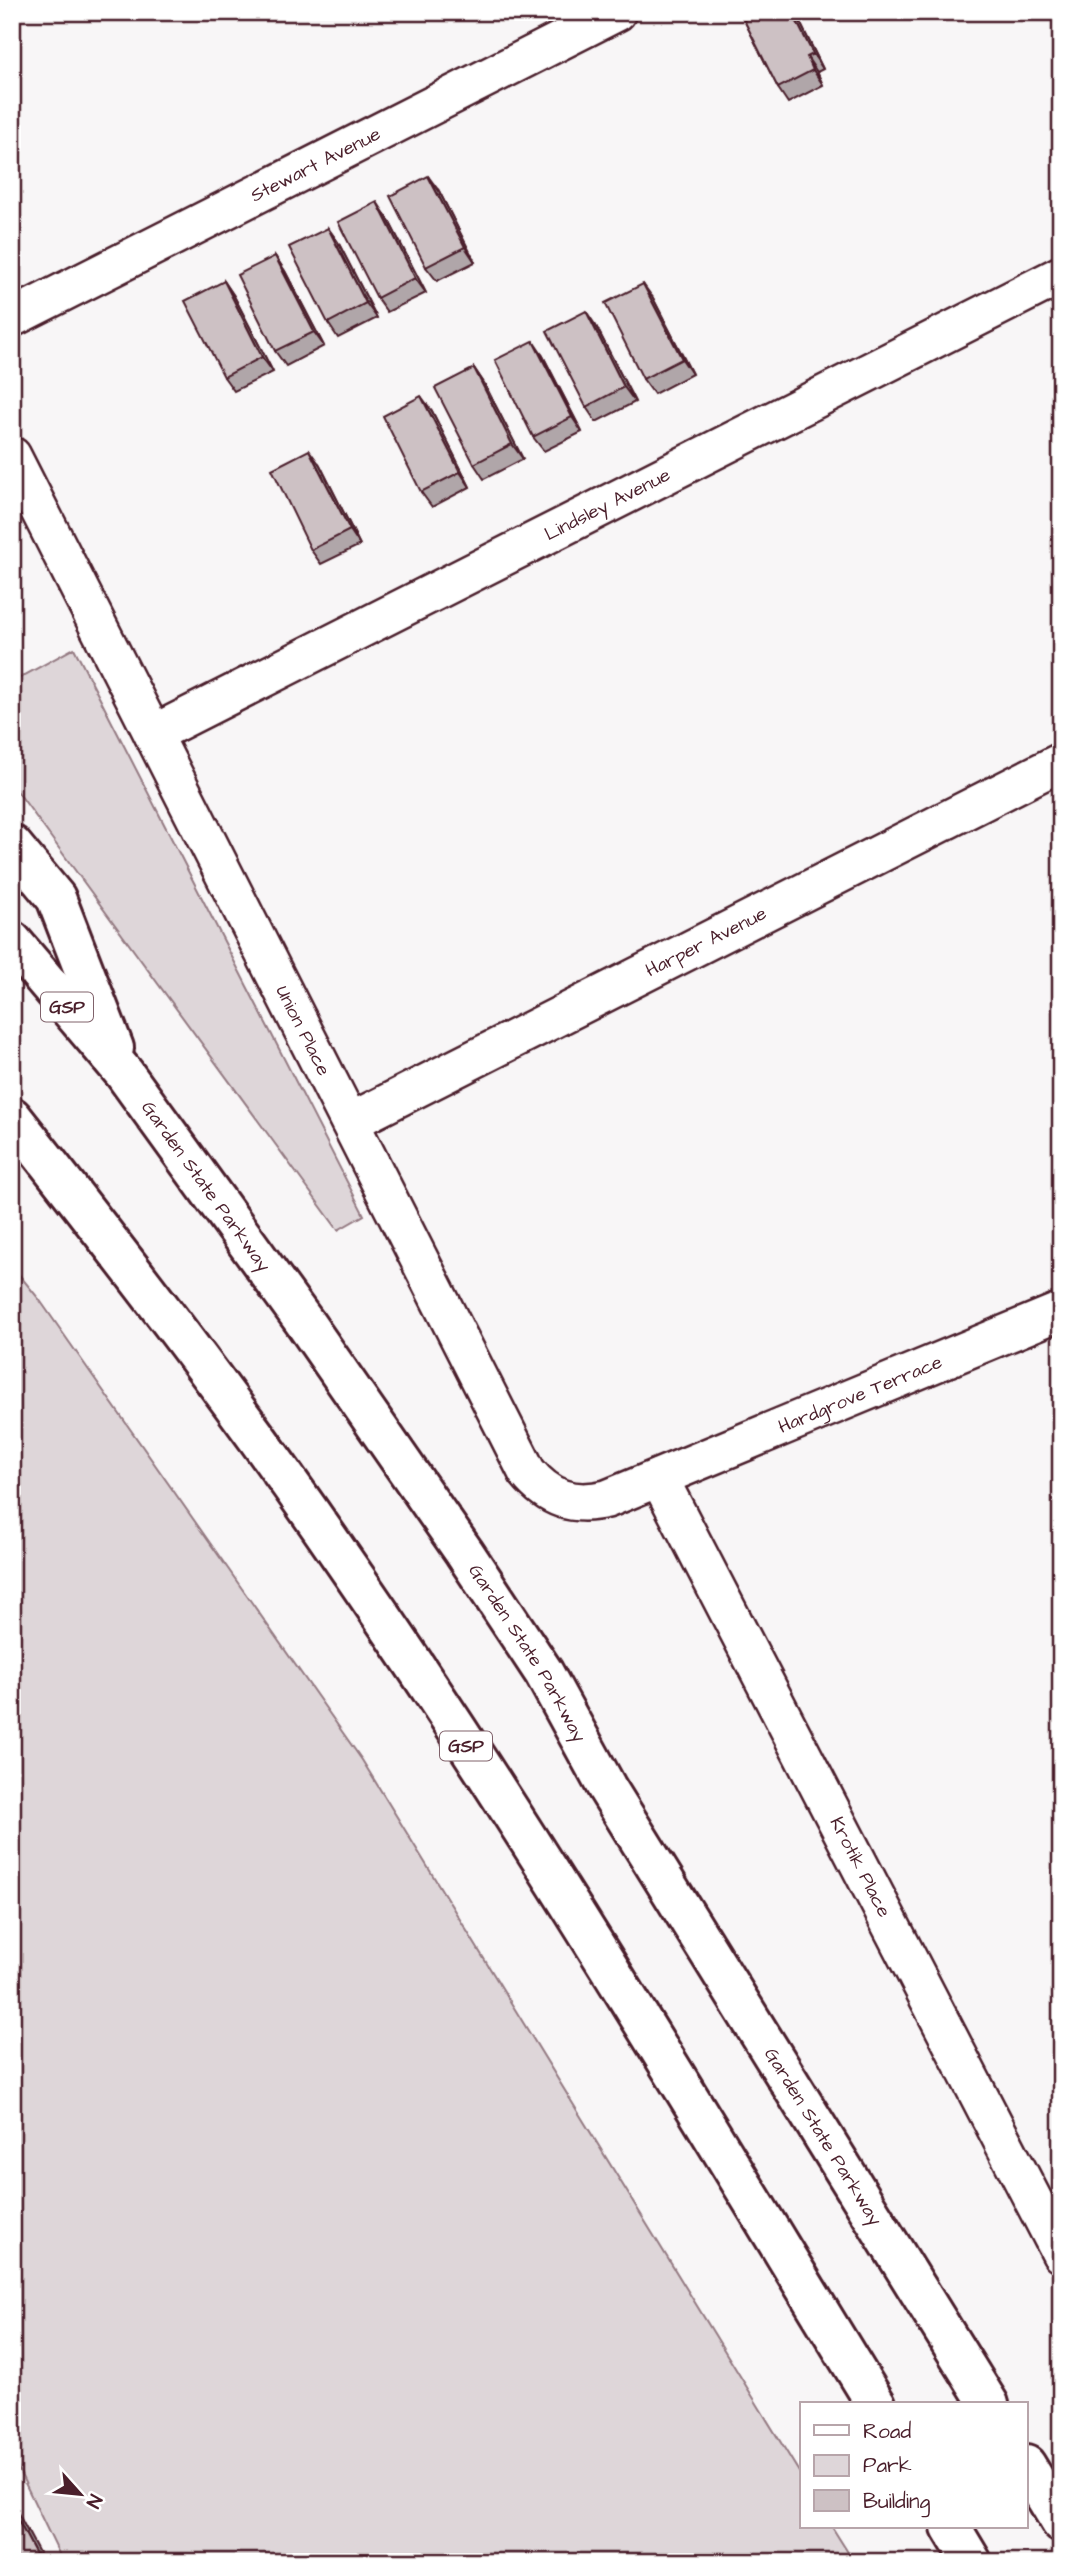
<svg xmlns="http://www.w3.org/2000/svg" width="1073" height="2574" font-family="'Architects Daughter',sans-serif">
<rect width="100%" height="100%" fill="#f8f6f7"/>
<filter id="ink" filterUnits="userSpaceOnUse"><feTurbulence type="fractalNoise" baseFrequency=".0143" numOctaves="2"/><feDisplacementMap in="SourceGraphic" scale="14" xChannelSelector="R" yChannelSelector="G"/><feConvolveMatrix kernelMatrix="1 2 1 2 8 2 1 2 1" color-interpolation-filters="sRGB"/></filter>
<g filter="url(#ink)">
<!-- green -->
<path fill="#ded6d9" stroke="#947a82" stroke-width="2" d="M 74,648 L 364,1215 L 338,1230 L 12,784 L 12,682 Z
M 12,1266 L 39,1299 L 362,1760 L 802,2477 L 802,2527 L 832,2527 L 854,2562 L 63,2562 L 12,2456 Z"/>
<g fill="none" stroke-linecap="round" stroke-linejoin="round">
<defs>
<g id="street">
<path id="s1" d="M 12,318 L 617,12"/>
<path id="s2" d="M 12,456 L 527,1472 C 549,1499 573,1507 607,1499 L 1061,1311"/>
<path id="s3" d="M 153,734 L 1061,275"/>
<path id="s4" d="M 350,1122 L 1061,762"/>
<path id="s5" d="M 659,1478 L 1061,2254"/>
</g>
<g id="highway">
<path d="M 12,845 L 56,898 L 114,1048"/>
<path id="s6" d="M 12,941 L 124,1073 L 305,1323 L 464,1552 L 544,1673 L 607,1788 L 989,2404"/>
<path d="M 12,1117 C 125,1260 236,1404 339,1554 C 530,1829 701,2118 876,2404"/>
<path d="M 1026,2465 L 1061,2523"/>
<path d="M 951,2527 L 972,2562"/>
</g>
</defs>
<!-- street casing -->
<use href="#street" stroke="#4a1f2b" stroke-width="42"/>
<!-- highway casing -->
<use href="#highway" stroke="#4a1f2b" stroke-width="44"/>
<!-- street -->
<use href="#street" stroke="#fff" stroke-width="37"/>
<!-- highway -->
<use href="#highway" stroke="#fff" stroke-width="38"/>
</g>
<!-- wall -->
<path fill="#b0a6a9" stroke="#4a1f2b" stroke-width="2" d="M 740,12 L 795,12 L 823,69 L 817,72 L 823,85 L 788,103 L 778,88 Z
M 439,191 L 475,262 L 437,281 L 426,267 Z
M 387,217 L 426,293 L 387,312 L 377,298 Z
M 328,228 L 338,242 L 377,318 L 338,338 L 328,323 Z
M 275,256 L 285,271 L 324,346 L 286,366 L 275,351 Z
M 224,281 L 234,296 L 273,372 L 234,391 L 224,377 Z
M 653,298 L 692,374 L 654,394 L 643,379 Z
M 596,326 L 635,402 L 596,422 L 586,407 Z
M 543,356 L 582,432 L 544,451 L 533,437 Z
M 474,368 L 484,383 L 523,459 L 484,479 L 474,464 Z
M 432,411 L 470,487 L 432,507 L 421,492 Z
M 320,465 L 360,545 L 321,564 L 311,550 Z"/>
<!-- shaded-wall -->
<path fill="#908789" stroke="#4a1f2b" stroke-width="2" d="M 792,12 L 795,12 L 823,69 L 813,54 Z
M 807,57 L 817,72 L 823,85 L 813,70 Z
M 428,176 L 439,191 L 475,262 L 465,247 Z
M 377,202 L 387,217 L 426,293 L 415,278 Z
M 328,228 L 338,242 L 377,318 L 366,303 Z
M 275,256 L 285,271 L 324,346 L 314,332 Z
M 224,281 L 234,296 L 273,372 L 262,357 Z
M 643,284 L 653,298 L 692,374 L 682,359 Z
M 586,311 L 596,326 L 635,402 L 624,387 Z
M 533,341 L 543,356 L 582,432 L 572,417 Z
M 474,368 L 484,383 L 523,459 L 512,444 Z
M 421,396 L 432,411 L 470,487 L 460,472 Z
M 309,450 L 320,465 L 360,545 L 350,530 Z
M 12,2502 L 44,2562 L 40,2562 L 12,2509 Z"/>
<!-- building -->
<path fill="#cdc1c4" stroke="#4a1f2b" stroke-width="2" d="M 740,12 L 792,12 L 813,54 L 807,57 L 813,70 L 778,88 Z
M 428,176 L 465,247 L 426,267 L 390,196 Z
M 377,202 L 415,278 L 377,298 L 338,222 Z
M 328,228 L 366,303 L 328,323 L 289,247 Z
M 275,256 L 314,332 L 275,351 L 237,275 Z
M 224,281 L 262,357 L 224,377 L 185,301 Z
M 643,284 L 682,359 L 643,379 L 605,303 Z
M 586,311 L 624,387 L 586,407 L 547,331 Z
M 533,341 L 572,417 L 533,437 L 495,360 Z
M 474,368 L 512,444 L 474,464 L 435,388 Z
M 421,396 L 460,472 L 421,492 L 383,416 Z
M 309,450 L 350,530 L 311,550 L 272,469 Z
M 12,2509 L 40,2562 L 12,2562 Z"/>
</g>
<g text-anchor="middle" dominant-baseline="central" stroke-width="5" stroke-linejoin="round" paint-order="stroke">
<!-- shield labels -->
<g fill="#fff" stroke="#80626b" stroke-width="2">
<rect x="41" y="992.5" width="52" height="29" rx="5"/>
<rect x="440" y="1731.5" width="52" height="29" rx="5"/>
</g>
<g font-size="18" font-weight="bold" fill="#4a1f2b">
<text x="67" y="1007">GSP</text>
<text x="466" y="1746">GSP</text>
</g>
<!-- street labels -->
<g font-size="19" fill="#4a1f2b" stroke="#fff">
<text stroke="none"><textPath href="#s1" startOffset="340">Stewart Avenue</textPath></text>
<text stroke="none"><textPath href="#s3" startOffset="509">Lindsley Avenue</textPath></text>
<text stroke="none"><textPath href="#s4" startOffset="399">Harper Avenue</textPath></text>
<text stroke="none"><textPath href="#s2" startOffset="644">Union Place</textPath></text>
<text stroke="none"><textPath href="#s6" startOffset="313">Garden State Parkway</textPath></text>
<text stroke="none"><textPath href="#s2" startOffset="1503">Hardgrove Terrace</textPath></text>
<text stroke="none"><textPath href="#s6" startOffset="880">Garden State Parkway</textPath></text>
<text stroke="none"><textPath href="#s5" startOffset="438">Krotik Place</textPath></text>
<text stroke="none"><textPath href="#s6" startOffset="1447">Garden State Parkway</textPath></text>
</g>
</g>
<!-- margin -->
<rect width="1073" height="2574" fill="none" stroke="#fff" stroke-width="42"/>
<rect x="21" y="21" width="1031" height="2532" fill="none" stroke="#4a1f2b" stroke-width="2.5" filter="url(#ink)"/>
<!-- legend -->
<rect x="800" y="2402" width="228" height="126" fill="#ffffff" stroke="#b7a5aa" stroke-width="2"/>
<rect x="814" y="2425" width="35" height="10" fill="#ffffff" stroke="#b7a5aa" stroke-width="2"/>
<text x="863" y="2438" font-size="21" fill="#4a1f2b">Road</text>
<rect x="814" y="2455" width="35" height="21" fill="#ded6d9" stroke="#b7a5aa" stroke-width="2"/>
<text x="863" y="2472" font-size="21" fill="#4a1f2b">Park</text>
<rect x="814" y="2490" width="35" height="21" fill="#cdc1c4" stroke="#b7a5aa" stroke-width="2"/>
<text x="863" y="2508" font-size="21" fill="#4a1f2b">Building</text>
<!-- north arrow -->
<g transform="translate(80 2494) rotate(117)" stroke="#ffffff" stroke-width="5" paint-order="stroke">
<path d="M0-5L12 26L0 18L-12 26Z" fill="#4a1f2b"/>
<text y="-10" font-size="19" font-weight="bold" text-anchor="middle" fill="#4a1f2b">N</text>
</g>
</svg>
